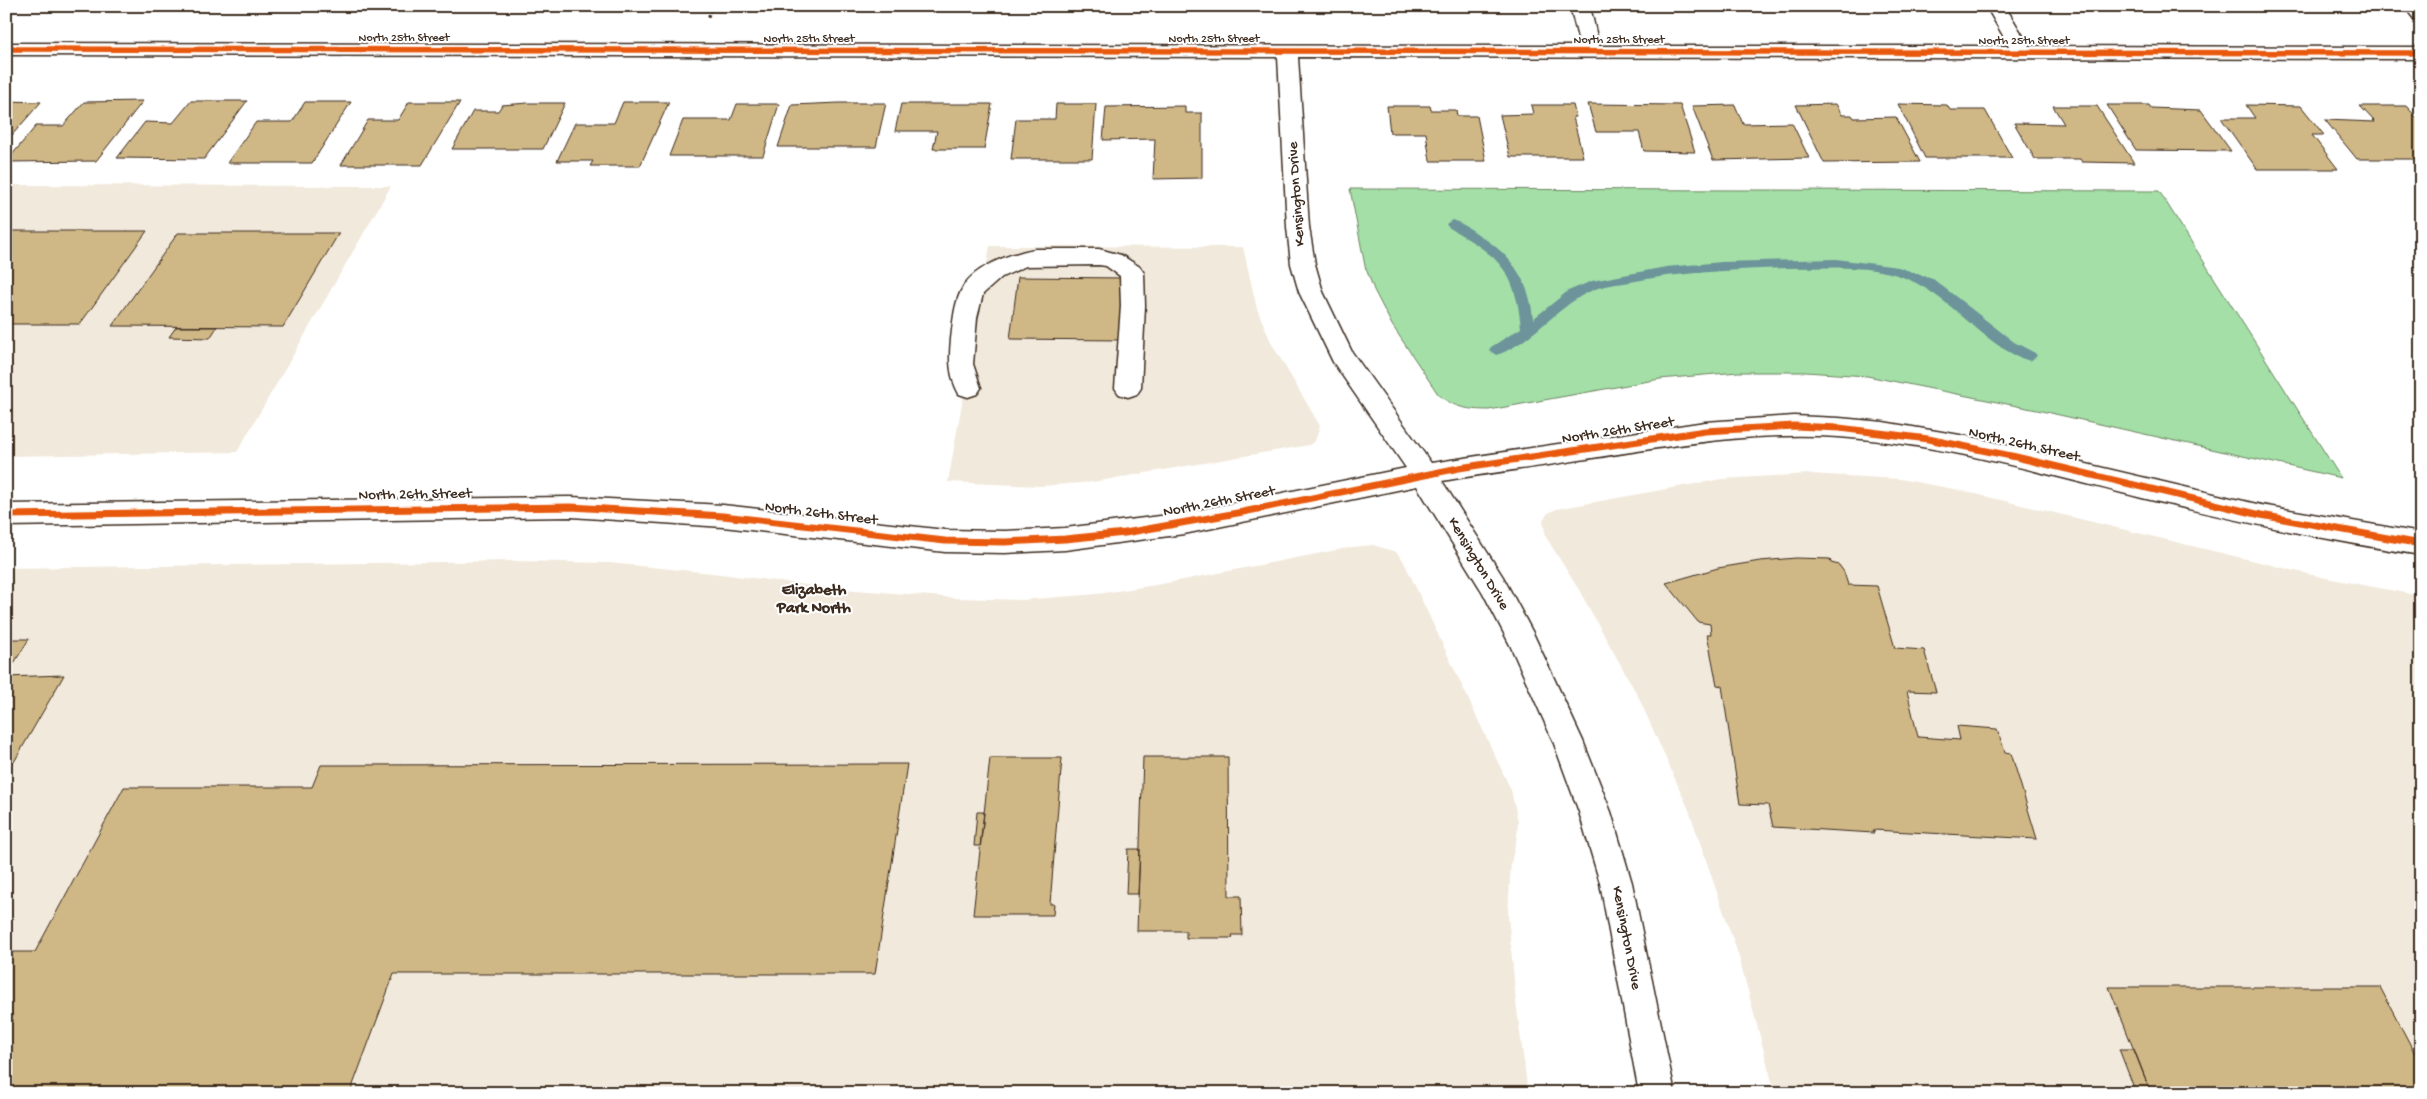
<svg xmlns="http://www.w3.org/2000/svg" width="2427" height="1099" font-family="'Gochi Hand',sans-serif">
<rect width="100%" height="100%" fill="#fff"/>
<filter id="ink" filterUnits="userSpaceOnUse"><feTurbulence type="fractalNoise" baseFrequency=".02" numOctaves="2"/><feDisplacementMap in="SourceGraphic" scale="10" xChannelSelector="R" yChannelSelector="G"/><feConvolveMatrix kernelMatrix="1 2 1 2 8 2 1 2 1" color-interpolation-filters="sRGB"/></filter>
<g filter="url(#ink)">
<!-- built -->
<path fill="#f1e9db" d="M 6,185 L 391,186 L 237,452 L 6,456 Z
M 990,246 L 1243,247 L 1257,309 L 1272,344 L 1320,426 L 1315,441 L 1309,445 L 1093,482 L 1041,486 L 948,482 Z
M 1809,474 L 1900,479 L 1959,490 L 2321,577 L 2421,596 L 2421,1093 L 1775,1093 L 1739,957 L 1689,810 L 1638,696 L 1579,590 L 1546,537 L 1543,520 L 1548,513 L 1557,509 L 1722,479 Z
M 1373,545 L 1396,552 L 1403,560 L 1511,790 L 1518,821 L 1517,837 L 1511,862 L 1508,915 L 1516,1002 L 1528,1093 L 6,1093 L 6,568 L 514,561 L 609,563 L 712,573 L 830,588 L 956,598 L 1022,600 L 1098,594 L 1162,584 L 1352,547 Z"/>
<!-- green -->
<path fill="#a3dfa6" stroke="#6f8462" d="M 1350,189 L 2159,191 L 2341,478 L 2037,410 L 1867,376 L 1805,372 L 1738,372 L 1660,379 L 1489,410 C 1470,410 1453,408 1438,394 L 1392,325 L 1374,290 L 1365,266 Z"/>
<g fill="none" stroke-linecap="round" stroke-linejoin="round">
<!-- stream -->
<path fill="#6c949a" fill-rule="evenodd" d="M 1452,220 C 1462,223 1471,229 1479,235 C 1511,255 1530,280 1533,319 L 1568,291 L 1592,281 L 1666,267 L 1722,262 L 1836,259 L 1898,267 L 1933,279 L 2014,342 L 2035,353 L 2037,356 L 2030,361 C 1982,347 1949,291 1897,275 C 1863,265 1824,268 1788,268 C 1735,270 1683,272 1630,282 C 1618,284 1604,285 1593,290 C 1559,304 1531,344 1496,355 L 1489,350 L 1491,347 L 1521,328 C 1516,268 1497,256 1448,227 L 1446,224 Z"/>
</g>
<!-- building -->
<path fill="#cfb786" stroke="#3b2a1e" d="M 6,101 L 41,102 L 6,142 Z
M 143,101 L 96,161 L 6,162 L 36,126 L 63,126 L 84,102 Z
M 191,101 L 247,101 L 204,159 L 117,158 L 145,122 L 173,123 Z
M 305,102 L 351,102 L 312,163 L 227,163 L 256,122 L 292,122 Z
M 409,102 L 460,102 L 422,165 L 341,165 L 368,120 L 398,120 Z
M 623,102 L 669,102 L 640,166 L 590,166 L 593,161 L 557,161 L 575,123 L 614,123 Z
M 528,103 L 565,103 L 543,149 L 452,149 L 473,111 L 498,111 L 502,105 Z
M 839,103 L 886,103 L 876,147 L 778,147 L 792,105 Z
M 737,104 L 779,104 L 763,156 L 669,156 L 683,120 L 731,120 Z
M 901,104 L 992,104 L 984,149 L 933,149 L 937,131 L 895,131 Z
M 1056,104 L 1096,104 L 1092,159 L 1011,159 L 1016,119 L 1055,119 Z
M 1588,104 L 1680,105 L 1695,152 L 1644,151 L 1639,132 L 1596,132 Z
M 1836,104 L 1842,115 L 1852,115 L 1854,118 L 1896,117 L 1920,162 L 1824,163 L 1796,105 Z
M 1898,104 L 1947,105 L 1950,110 L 1985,110 L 2012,158 L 1925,158 Z
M 1531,105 L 1573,105 L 1576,117 L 1573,117 L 1583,157 L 1510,157 L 1500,115 L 1533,114 Z
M 1735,105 L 1743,124 L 1792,123 L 1809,158 L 1713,160 L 1692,106 Z
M 2107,105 L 2149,105 L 2151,108 L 2201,110 L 2231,151 L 2136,150 Z
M 2246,105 L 2301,106 L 2324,135 L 2312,135 L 2338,169 L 2257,169 L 2221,118 L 2255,118 Z
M 1185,106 L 1185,113 L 1202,113 L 1202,178 L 1153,179 L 1155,139 L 1103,140 L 1106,107 Z
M 1387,106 L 1430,106 L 1431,110 L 1456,110 L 1457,116 L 1477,116 L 1486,161 L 1430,161 L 1426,133 L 1390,133 Z
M 2053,106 L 2097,106 L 2134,163 L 2082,162 L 2080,159 L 2035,159 L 2014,123 L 2064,124 Z
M 2360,106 L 2406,106 L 2421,122 L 2421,159 L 2357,159 L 2325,120 L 2375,122 Z
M 6,231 L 147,231 L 80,324 L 6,324 Z
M 178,233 L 339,233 L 283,327 L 112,326 Z
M 1018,277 L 1125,278 L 1120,340 L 1010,339 Z
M 176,327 L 217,327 L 210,338 L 169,337 Z
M 1796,558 L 1830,559 L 1831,563 L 1839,565 L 1844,572 L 1848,585 L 1877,586 L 1895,648 L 1924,650 L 1936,692 L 1907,691 L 1918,737 L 1960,740 L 1957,726 L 1997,729 L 2005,752 L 2011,753 L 2037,839 L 1873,830 L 1874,833 L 1773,827 L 1768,805 L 1740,804 L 1722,686 L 1717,685 L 1707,634 L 1711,634 L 1710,624 L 1698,622 L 1666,583 L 1718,568 L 1760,561 Z
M 6,639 L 29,639 L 6,676 Z
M 64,675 L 14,762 L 6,762 L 6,677 Z
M 1143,757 L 1228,757 L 1229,896 L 1241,896 L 1242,935 L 1232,935 L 1233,938 L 1186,938 L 1186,931 L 1137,931 Z
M 990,758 L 1062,758 L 1050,904 L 1054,904 L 1053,915 L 973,915 Z
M 907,764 L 875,974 L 394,974 L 350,1093 L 6,1093 L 6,954 L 8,952 L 35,952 L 124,787 L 312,787 L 321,765 Z
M 977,812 L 984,812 L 980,846 L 974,846 Z
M 1128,849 L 1140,849 L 1138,894 L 1126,894 Z
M 2109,987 L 2380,987 L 2421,1065 L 2421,1093 L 2151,1093 Z
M 2119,1049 L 2134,1049 L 2151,1093 L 2136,1093 Z"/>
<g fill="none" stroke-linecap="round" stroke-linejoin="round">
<defs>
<path id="minor" d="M 1570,6 L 1590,6 L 1599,46 L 2009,46 L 1986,6 L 2005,6 L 2029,46 L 2421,47 L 2421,59 L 1298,57 L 1309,227 L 1315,264 L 1323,292 L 1352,352 L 1431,463 L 1705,422 L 1794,416 L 1839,418 L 1883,422 L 1972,437 L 2261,505 L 2421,533 L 2421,555 C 2327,541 2234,520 2142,498 C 2042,473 1942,444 1839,437 C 1753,431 1670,446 1586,459 C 1538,467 1490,473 1442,481 L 1503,577 L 1533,633 L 1583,741 L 1611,812 L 1632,883 L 1675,1093 L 1639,1093 L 1600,883 L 1579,812 L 1553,741 L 1510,645 L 1483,593 L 1417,486 L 1184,534 L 1065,550 L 1005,553 L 945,552 L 723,527 L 571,517 L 6,526 L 6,504 L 571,497 L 723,505 L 945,530 L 1005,531 L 1065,528 L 1184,513 L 1406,468 L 1333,362 L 1299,292 L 1291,264 L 1287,227 L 1278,57 L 6,55 L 6,43 L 1580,46 Z
M 2404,6 L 2421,6 L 2421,21 L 2414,19 Z
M 1035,249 L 1099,249 L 1121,255 L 1140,267 L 1144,273 L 1145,306 L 1141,388 L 1137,394 L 1128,397 L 1119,394 L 1115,388 L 1121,306 L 1120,276 L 1106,266 L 1099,265 L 1026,266 L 1002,277 L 983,294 L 977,318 L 973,364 L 981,388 L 977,394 L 968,397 L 959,394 C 949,376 949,359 951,339 C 953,323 954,305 961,291 C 971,267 1012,253 1035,249 Z"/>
</defs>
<!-- minor casing -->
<use href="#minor" stroke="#3b2a1e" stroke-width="3"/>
<!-- path -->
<path stroke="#3b2a1e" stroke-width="2.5" stroke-dasharray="3 3" stroke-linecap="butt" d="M 708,17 L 713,6"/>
<!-- minor -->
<use href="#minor" fill="#fff" fill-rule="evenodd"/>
<defs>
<path id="cycleway-far1" d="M 6,49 L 2421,53"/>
<path id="cycleway" d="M 6,515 L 571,507 L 723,516 L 945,541 L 1005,542 L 1065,539 L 1125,533 L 1243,512 L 1459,468 L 1705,431 L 1794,426 L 1839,428 L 1928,439 L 2016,457 L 2261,515 L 2421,544"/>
</defs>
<!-- cycleway-far1 casing -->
<use href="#cycleway-far1" stroke="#fff" stroke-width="8"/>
<!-- cycleway casing -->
<use href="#cycleway" stroke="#fff" stroke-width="10"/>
<!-- cycleway-far1 -->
<use href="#cycleway-far1" stroke="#e8590c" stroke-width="5.5"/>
<!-- cycleway -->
<use href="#cycleway" stroke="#e8590c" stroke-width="7"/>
</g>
</g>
<g text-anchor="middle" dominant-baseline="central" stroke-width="4" stroke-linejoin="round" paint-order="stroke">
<!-- far-street labels -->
<g font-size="12" fill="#3b2a1e" stroke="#fff">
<text x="404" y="39">North 25th Street</text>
<text x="809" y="40">North 25th Street</text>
<text x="1214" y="40">North 25th Street</text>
<text x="1619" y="41">North 25th Street</text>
<text x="2024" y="42">North 25th Street</text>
</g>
<!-- street labels -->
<g font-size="15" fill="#3b2a1e" stroke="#fff">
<text transform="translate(1297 194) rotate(-94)">Kensington Drive</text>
<text transform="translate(1618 431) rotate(-9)">North 26th Street</text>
<text transform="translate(2024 445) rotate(13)">North 26th Street</text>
<text transform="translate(415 495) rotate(-1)">North 26th Street</text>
<text transform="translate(1219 502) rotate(-11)">North 26th Street</text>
<text transform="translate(821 514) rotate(7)">North 26th Street</text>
<text transform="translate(1478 564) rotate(59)">Kensington Drive</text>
<text transform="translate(1626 938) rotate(79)">Kensington Drive</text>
</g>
<!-- neighbourhood labels -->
<g font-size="16" font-weight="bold" fill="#3b2a1e" stroke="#fff">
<text x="814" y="591">Elizabeth<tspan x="814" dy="18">Park North</tspan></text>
</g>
</g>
<!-- margin -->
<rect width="2427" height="1099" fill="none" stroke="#fff" stroke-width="25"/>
<rect x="12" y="12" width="2402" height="1074" fill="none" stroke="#3b2a1e" stroke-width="2" filter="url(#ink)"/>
</svg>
